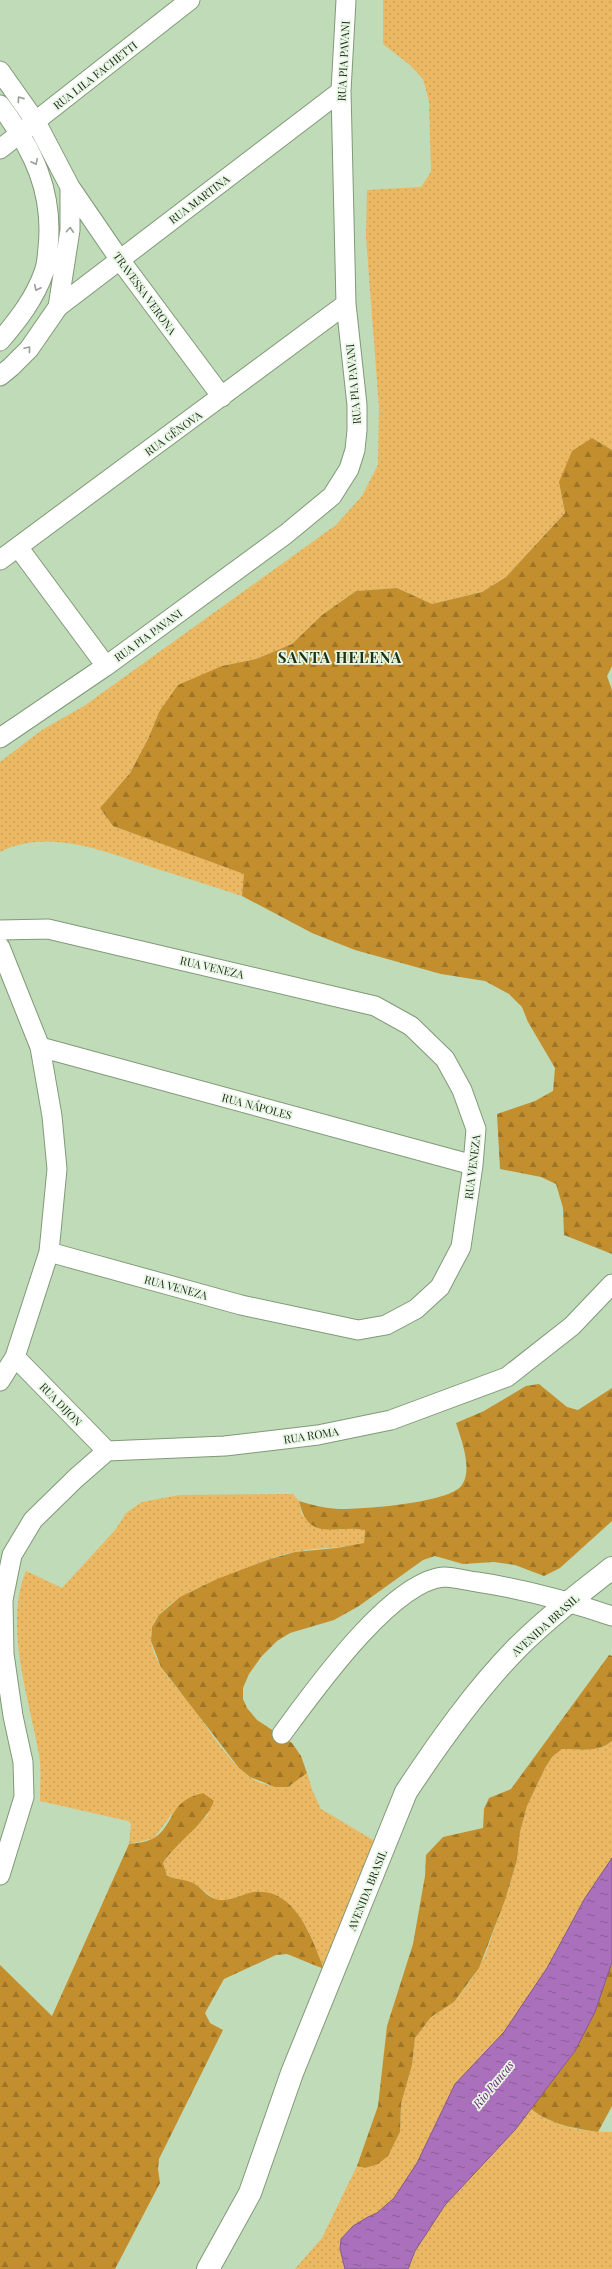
<svg xmlns="http://www.w3.org/2000/svg" width="612" height="2269" font-family="'Playfair Display',serif">
<defs>
<pattern id="grass-dots" width="8" height="8" patternUnits="userSpaceOnUse"><rect width="8" height="8" fill="#ebb863"/><path d="M2 2h.1M6 6h.1" fill="none" stroke="#c99e55" stroke-width="1.8" stroke-linecap="round"/></pattern>
<pattern id="forest-firs" width="22" height="20" patternUnits="userSpaceOnUse"><rect width="22" height="20" fill="#c38e2d"/><path d="M5 1l3.5 6h-7zM16 11l3.5 6h-7z" fill="#9e7426"/></pattern>
<pattern id="water-ripples" width="26" height="14" patternUnits="userSpaceOnUse"><rect width="26" height="14" fill="#aa70bb"/><path d="M2 4q2-2 4 0t4 0M15 11q2-2 4 0t4 0" fill="none" stroke="#8a5c97"/></pattern>
</defs>
<rect width="100%" height="100%" fill="#c0dbb8"/>
<!-- grass -->
<path fill="url(#grass-dots)" d="M 383,0 L 612,0 L 612,450 L 592,438 L 559,482 L 565,513 L 506,577 L 482,592 L 432,604 L 397,588 L 356,591 L 322,615 L 292,644 L 256,659 L 222,666 L 159,712 L 149,737 L 130,773 L 100,808 L 113,826 L 245,874 L 242,896 C 211,886 181,876 151,867 C 103,851 49,828 0,852 L 0,762 L 42,730 L 84,706 L 336,525 L 362,496 L 378,465 L 379,407 L 366,237 L 367,190 L 421,187 L 431,172 L 429,101 L 423,79 L 410,65 L 383,44 Z
M 293,1494 L 299,1501 L 302,1515 L 338,1530 L 352,1527 L 365,1530 L 364,1543 C 341,1549 317,1547 295,1552 C 276,1555 260,1563 243,1570 C 216,1581 146,1602 151,1641 C 155,1668 181,1691 196,1712 C 211,1733 237,1775 261,1783 C 269,1786 279,1786 288,1787 L 307,1773 L 313,1792 L 321,1809 L 378,1843 L 324,1969 L 308,1930 L 291,1907 L 280,1897 L 242,1895 L 229,1900 L 215,1899 L 193,1883 L 167,1876 L 163,1863 L 179,1842 L 209,1814 L 171,1815 L 154,1838 L 129,1844 L 131,1824 L 128,1821 L 40,1801 C 40,1784 42,1765 38,1749 C 28,1695 4,1624 26,1571 L 62,1588 L 116,1529 L 126,1513 L 142,1502 L 179,1495 Z
M 612,1741 L 612,1858 L 585,1898 L 547,1968 L 504,2032 L 455,2084 L 417,2163 L 394,2198 L 377,2214 L 368,2217 L 353,2226 L 341,2239 L 340,2249 L 345,2269 L 295,2269 L 322,2238 L 357,2166 L 365,2168 L 388,2156 L 400,2132 L 401,2104 L 412,2065 L 415,2038 L 431,2017 L 454,2002 L 472,1979 L 485,1956 L 509,1887 L 517,1860 L 520,1832 L 527,1806 L 545,1768 L 552,1757 L 562,1749 C 580,1749 598,1753 612,1741 Z
M 531,2109 C 555,2127 582,2132 612,2132 L 612,2269 L 408,2269 C 432,2205 488,2160 531,2109 Z"/>
<!-- forest -->
<path fill="url(#forest-firs)" d="M 592,438 L 612,450 L 612,666 L 607,676 L 612,690 L 612,1254 L 564,1235 L 563,1208 L 556,1184 L 541,1177 L 500,1169 L 497,1114 L 535,1101 L 553,1091 L 555,1068 L 528,1022 L 522,1007 L 509,994 L 485,981 L 441,974 L 355,950 L 312,933 L 242,896 L 244,874 L 113,826 L 100,808 L 130,773 L 149,737 L 159,712 L 178,685 L 222,666 L 256,659 L 292,644 L 322,615 L 356,591 L 397,588 L 432,604 L 482,592 L 506,577 L 565,513 L 559,482 L 572,451 Z
M 539,1384 L 567,1407 L 578,1410 L 612,1388 L 612,1521 L 560,1568 L 544,1576 L 515,1565 L 494,1562 L 463,1564 L 435,1556 L 423,1560 L 359,1606 L 334,1620 L 290,1633 L 277,1641 L 261,1657 L 249,1674 L 243,1688 L 243,1699 L 247,1708 L 257,1720 L 292,1743 L 301,1756 L 307,1773 L 288,1787 L 275,1787 L 250,1777 L 239,1768 L 161,1667 L 151,1641 L 152,1627 L 159,1615 L 180,1597 L 217,1579 L 270,1559 L 295,1552 L 337,1548 L 364,1543 L 365,1530 C 335,1524 309,1544 299,1501 C 312,1505 327,1509 341,1509 C 364,1509 450,1503 462,1485 C 473,1469 461,1439 456,1423 L 484,1411 L 526,1386 Z
M 609,1655 L 612,1656 L 612,1741 C 598,1753 580,1749 562,1749 L 552,1757 L 545,1768 L 527,1806 L 520,1832 L 517,1860 L 505,1900 L 479,1968 L 454,2002 L 431,2017 L 415,2038 L 412,2065 L 401,2104 L 400,2132 L 388,2156 L 378,2164 L 365,2168 L 357,2166 L 378,2106 L 387,2026 L 413,1944 L 425,1876 L 426,1855 L 443,1837 L 483,1828 L 484,1809 L 489,1798 L 511,1789 Z
M 203,1793 L 214,1801 C 204,1826 178,1840 163,1863 L 167,1876 C 175,1879 187,1880 193,1883 C 201,1887 206,1896 215,1899 C 229,1903 241,1894 254,1892 C 295,1887 312,1938 324,1969 L 287,1954 L 276,1955 L 224,1979 L 205,2013 L 210,2023 L 223,2030 L 159,2159 L 158,2169 L 160,2183 L 115,2269 L 0,2269 L 0,1965 L 52,2016 L 129,1844 C 137,1843 147,1842 154,1838 C 175,1825 168,1801 203,1793 Z
M 612,1962 L 612,2106 L 598,2132 C 573,2128 552,2125 531,2109 L 575,2051 L 595,2012 Z"/>
<!-- water -->
<path fill="url(#water-ripples)" stroke="#805a8b" d="M 612,1858 L 612,1962 L 595,2012 L 575,2051 L 515,2130 L 445,2205 L 415,2251 L 408,2269 L 345,2269 L 340,2249 L 341,2239 L 353,2226 L 368,2217 L 377,2213 L 394,2198 L 417,2163 L 455,2084 L 504,2032 L 547,1968 L 585,1898 Z"/>
<g fill="none" stroke-linecap="round" stroke-linejoin="round">
<defs>
<path id="minor" d="M 0,71 L 36,122 L 70,187 L 70,230 L 58,307 L 29,349 L 11,367 L 0,376
M 0,105 C 33,149 54,192 48,248 C 47,256 47,265 44,272 C 35,298 18,320 0,341
M 0,149 L 190,0
M 70,187 L 120,260 L 222,397
M 58,307 L 341,91
M 18,547 L 106,666
M 0,560 L 346,304
M 0,738 L 106,666 L 286,534 L 332,496 L 349,469 L 355,450 L 357,430 L 357,405 L 346,304 L 341,91 L 346,0
M 0,930 L 48,929 L 375,1006 L 411,1026 L 445,1059 L 462,1090 L 476,1129 L 473,1165 L 461,1247 L 440,1287 L 416,1309 L 386,1325 L 358,1330 L 241,1305 L 49,1252
M 0,947 L 40,1047 L 52,1116 L 57,1169 L 49,1252 L 15,1357 L 0,1381
M 40,1047 L 473,1165
M 15,1357 L 107,1451
M 107,1451 L 225,1446 L 318,1435 L 391,1420 L 507,1377 L 572,1326 L 612,1284
M 282,1734 C 313,1692 391,1581 444,1577 C 455,1577 467,1581 477,1582 C 524,1589 568,1601 612,1616
M 0,1875 L 24,1797 L 23,1762 L 13,1716 L 4,1654 L 3,1600 L 12,1555 L 33,1520 L 76,1478 L 107,1451"/>
<path id="secondary" d="M 208,2269 L 250,2193 L 292,2073 L 406,1792 C 439,1742 475,1691 517,1648 C 546,1619 580,1593 612,1568"/>
</defs>
<!-- minor casing -->
<use href="#minor" stroke="#809978" stroke-width="21"/>
<!-- secondary casing -->
<use href="#secondary" stroke="#809978" stroke-width="24"/>
<!-- minor -->
<use href="#minor" stroke="#fff" stroke-width="19"/>
<!-- secondary -->
<use href="#secondary" stroke="#fff" stroke-width="22"/>
</g>
<!-- one-way arrows -->
<defs><path id="oneway-chevron" d="M-2-3.5L2.5 0L-2 3.5" fill="none" stroke-width="1.6" stroke-linecap="round" stroke-linejoin="round"/></defs>
<g stroke="#999e98">
<use href="#oneway-chevron" transform="translate(20 99) rotate(-125)"/>
<use href="#oneway-chevron" transform="translate(35 162) rotate(64)"/>
<use href="#oneway-chevron" transform="translate(70 230) rotate(-86)"/>
<use href="#oneway-chevron" transform="translate(37 288) rotate(116)"/>
<use href="#oneway-chevron" transform="translate(28 349) rotate(-50)"/>
</g>
<g text-anchor="middle" dominant-baseline="central" stroke-width="3.5" stroke-linejoin="round" paint-order="stroke">
<!-- street labels -->
<g font-size="11" fill="#1d271a" stroke="#e9f7e5">
<text transform="translate(343 61) rotate(-87)">RUA PIA PAVANI</text>
<text transform="translate(95 75) rotate(-38)">RUA LILA FACHETTI</text>
<text transform="translate(199 199) rotate(-37)">RUA MARTINA</text>
<text transform="translate(145 293) rotate(54)">TRAVESSA VERONA</text>
<text transform="translate(353 384) rotate(-95)">RUA PIA PAVANI</text>
<text transform="translate(173 433) rotate(-36)">RUA GÊNOVA</text>
<text transform="translate(148 635) rotate(-36)">RUA PIA PAVANI</text>
<text transform="translate(212 967) rotate(13)">RUA VENEZA</text>
<text transform="translate(257 1106) rotate(15)">RUA NÁPOLES</text>
<text transform="translate(472 1167) rotate(-83)">RUA VENEZA</text>
<text transform="translate(176 1287) rotate(15)">RUA VENEZA</text>
<text transform="translate(61 1404) rotate(46)">RUA DIJON</text>
<text transform="translate(311 1435) rotate(-9)">RUA ROMA</text>
<text transform="translate(545 1625) rotate(-42)">AVENIDA BRASIL</text>
<text transform="translate(367 1890) rotate(-68)">AVENIDA BRASIL</text>
</g>
<!-- water labels -->
<g font-size="12" font-style="italic" fill="#671e7a" stroke="#e9f7e5">
<text transform="translate(493 2084) rotate(-51)">Rio Pancas</text>
</g>
<!-- district labels -->
<g font-size="15" font-weight="bold" letter-spacing="1" fill="#1c3115" stroke="#e9f7e5">
<text x="340" y="657">SANTA HELENA</text>
</g>
</g>
</svg>
